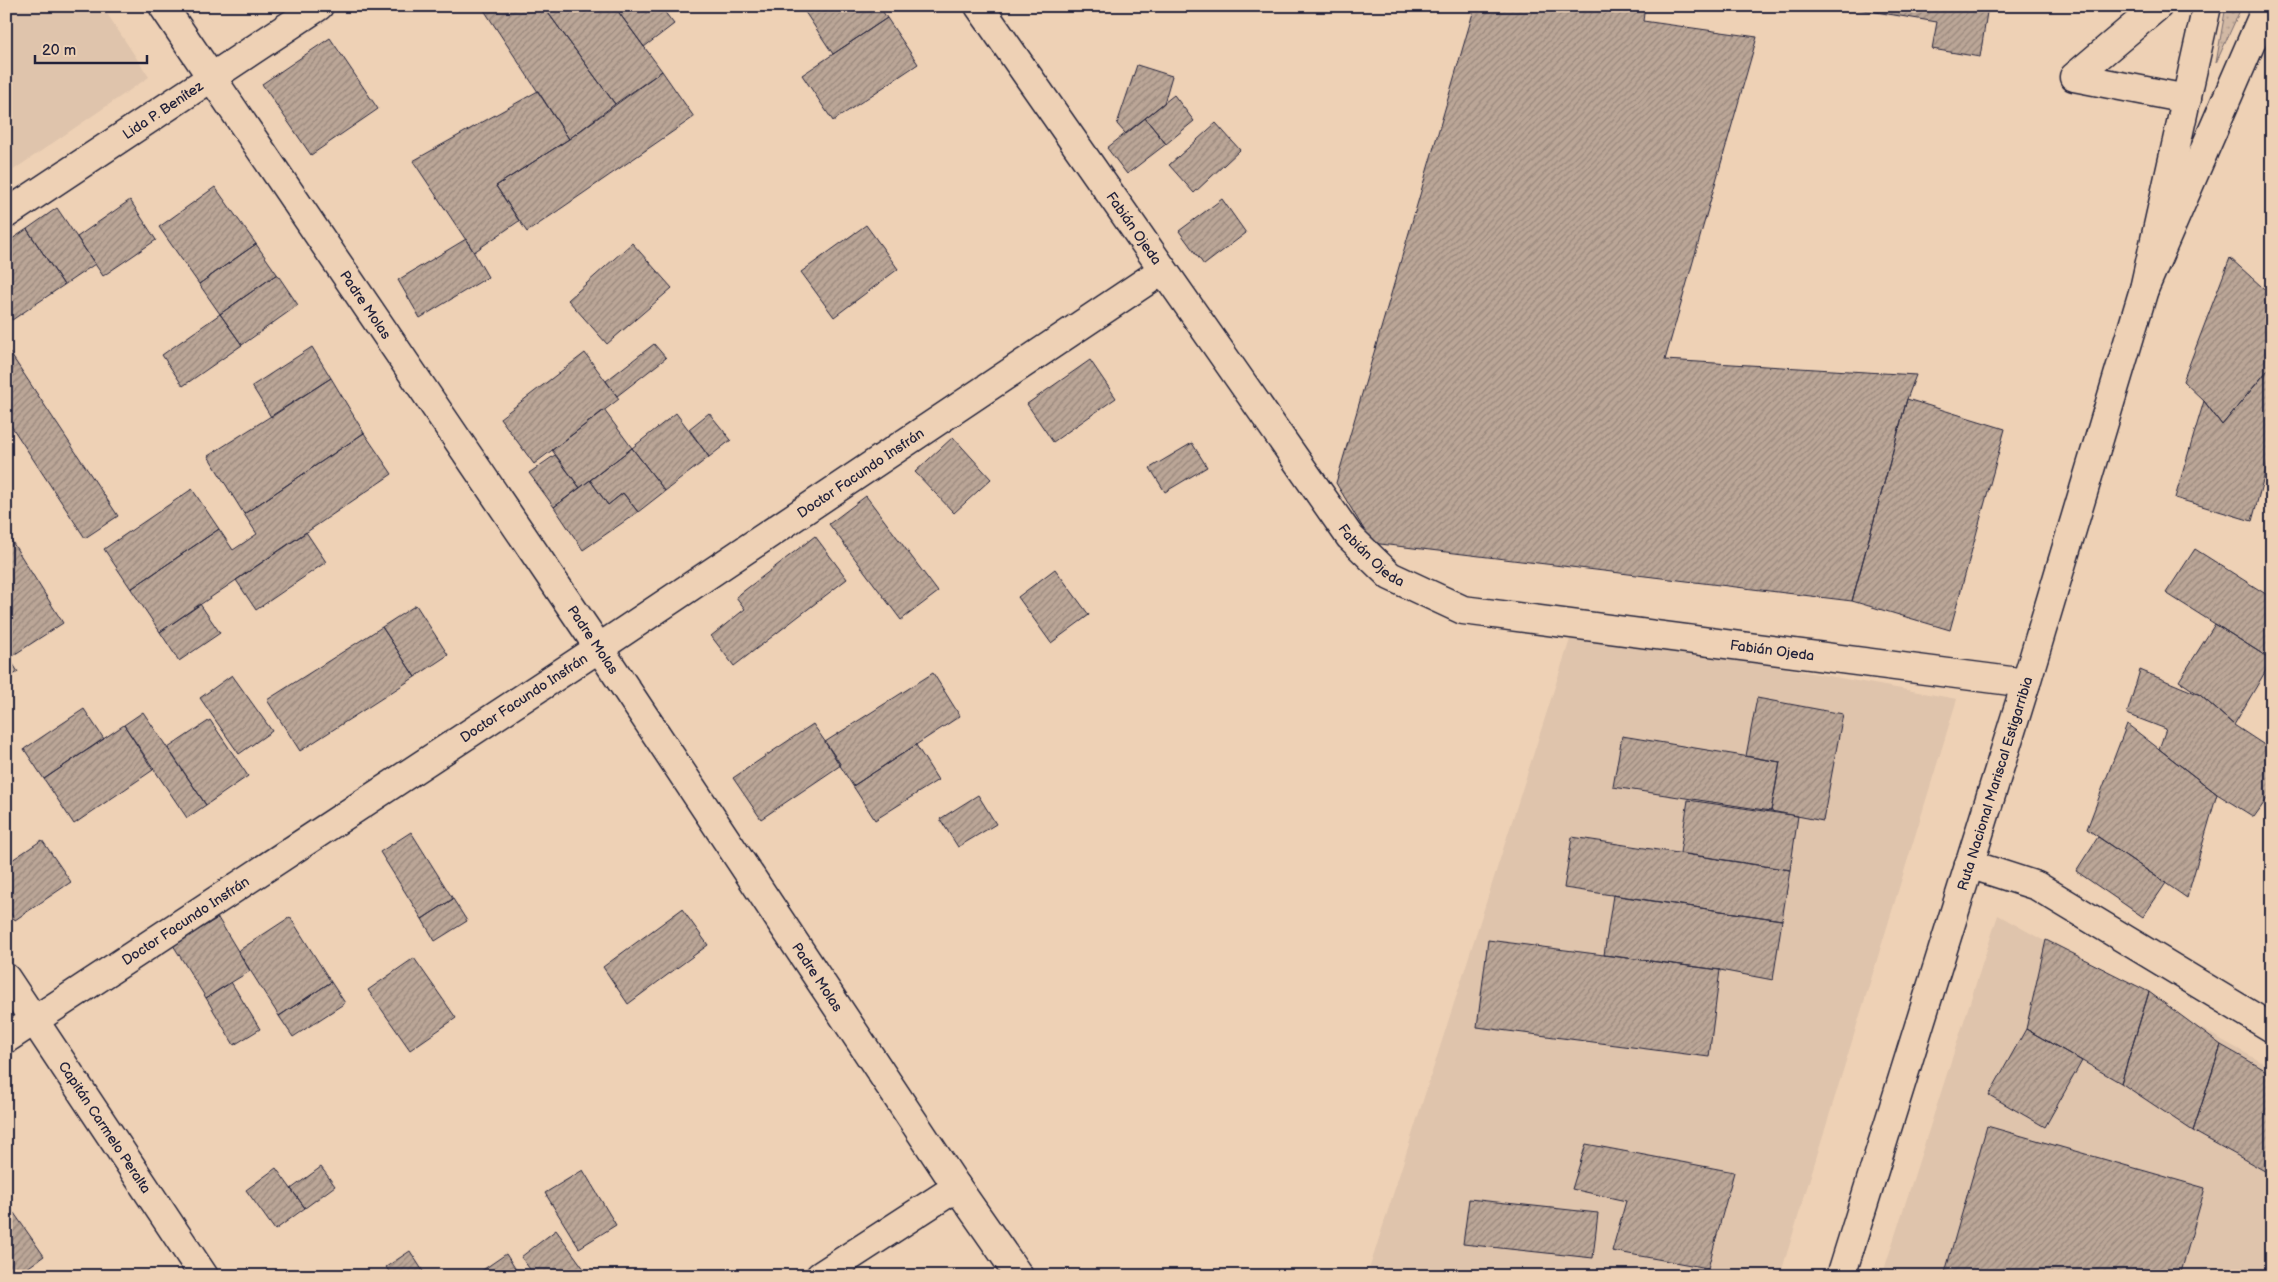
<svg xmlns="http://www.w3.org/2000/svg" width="2278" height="1282" font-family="'Balsamiq Sans',sans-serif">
<defs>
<pattern id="grass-dots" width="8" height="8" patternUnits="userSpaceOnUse" patternTransform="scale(1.25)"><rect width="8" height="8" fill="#d1b8a4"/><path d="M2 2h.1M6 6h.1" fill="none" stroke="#b39e8e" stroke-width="1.8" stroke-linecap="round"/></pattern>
<pattern id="building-hatch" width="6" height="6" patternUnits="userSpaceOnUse" patternTransform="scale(1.25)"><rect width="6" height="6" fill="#bba697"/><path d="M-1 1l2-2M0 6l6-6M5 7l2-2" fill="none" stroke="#98877c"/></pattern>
</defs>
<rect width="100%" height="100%" fill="#eed1b5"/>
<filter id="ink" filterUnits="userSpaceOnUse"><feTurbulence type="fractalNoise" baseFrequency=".02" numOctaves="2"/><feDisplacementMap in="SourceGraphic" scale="10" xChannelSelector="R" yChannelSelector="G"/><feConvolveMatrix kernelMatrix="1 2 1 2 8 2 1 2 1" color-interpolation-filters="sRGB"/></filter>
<g filter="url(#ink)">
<!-- built -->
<path fill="#dfc4ac" d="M 6,6 L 102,6 L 149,77 L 6,175 Z
M 1573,630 L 1957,699 L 1780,1276 L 1367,1276 Z
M 1998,915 L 2272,1068 L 2272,1276 L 1882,1276 Z"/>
<!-- grass -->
<path fill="url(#grass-dots)" stroke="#7a6d70" d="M 2226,6 L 2242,6 L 2216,63 Z"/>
<!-- building -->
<path fill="url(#building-hatch)" stroke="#22223b" d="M 489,6 L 543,6 L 615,104 L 569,139 L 484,10 Z
M 543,6 L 614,6 L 662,71 L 615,104 Z
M 614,6 L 660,6 L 674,24 L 644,47 Z
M 801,6 L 879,6 L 887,18 L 833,54 Z
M 1475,6 L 1645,6 L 1643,21 L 1757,37 L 1665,360 L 1916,375 L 1907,399 L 1852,601 L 1372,543 L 1336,483 Z
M 1839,6 L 1988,6 L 1980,57 L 1932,49 L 1937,22 Z
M 887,18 L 918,64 L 833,121 L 802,75 Z
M 330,38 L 378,109 L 311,155 L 262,84 Z
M 1137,65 L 1172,76 L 1164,103 L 1126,134 L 1117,124 Z
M 662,71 L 694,117 L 527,232 L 496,186 L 569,139 Z
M 538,91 L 569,139 L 496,186 L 519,221 L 474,252 L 413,161 Z
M 1174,95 L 1194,121 L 1166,144 L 1145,118 Z
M 1145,118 L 1166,144 L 1127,174 L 1107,148 Z
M 1216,123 L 1240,150 L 1194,193 L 1169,165 Z
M 215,187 L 256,244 L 199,284 L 159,227 Z
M 1222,199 L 1246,233 L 1204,265 L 1179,231 Z
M 130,200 L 156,240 L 103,276 L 77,237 Z
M 57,208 L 95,264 L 64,285 L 27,229 Z
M 866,225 L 898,269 L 834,317 L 801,272 Z
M 27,229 L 64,285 L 12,320 L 6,312 L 6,243 Z
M 466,239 L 488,277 L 420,318 L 398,280 Z
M 632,243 L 672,288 L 607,344 L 568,300 Z
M 256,244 L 277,274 L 220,314 L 199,284 Z
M 2230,258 L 2272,296 L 2272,365 L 2222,425 L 2204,401 L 2183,381 Z
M 277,274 L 298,305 L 242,345 L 220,314 Z
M 220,314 L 242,345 L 183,386 L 162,355 Z
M 654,344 L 666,358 L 617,396 L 606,381 Z
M 6,347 L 118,516 L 85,538 L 6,418 Z
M 312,347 L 331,378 L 271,417 L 252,386 Z
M 585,353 L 619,399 L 534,464 L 500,418 Z
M 1090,360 L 1116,398 L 1053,442 L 1027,404 Z
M 2272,365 L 2272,460 L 2269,458 L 2252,521 L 2175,498 L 2204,401 L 2222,425 Z
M 331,378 L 364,433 L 244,514 L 208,456 Z
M 1907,399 L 2005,429 L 1950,630 L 1852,601 Z
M 604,410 L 632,448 L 580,488 L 552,450 Z
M 676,413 L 709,457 L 665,491 L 632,448 Z
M 709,413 L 731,440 L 709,457 L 689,429 Z
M 364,433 L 392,474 L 160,632 L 131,589 L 219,529 L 233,550 L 257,534 L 244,514 Z
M 953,437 L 991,479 L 954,513 L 915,472 Z
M 1192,443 L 1207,467 L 1165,492 L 1150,468 Z
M 632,448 L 665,491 L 638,512 L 623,493 L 608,505 L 590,480 Z
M 555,455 L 580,488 L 554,507 L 529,473 Z
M 590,480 L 608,505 L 623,493 L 638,512 L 583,550 L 554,507 Z
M 192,489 L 219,529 L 131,589 L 104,549 Z
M 866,496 L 938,592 L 901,620 L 829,524 Z
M 6,532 L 63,623 L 12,656 L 6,647 Z
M 306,532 L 326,562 L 256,610 L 236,580 Z
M 815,536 L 847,579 L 734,666 L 711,636 L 745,609 L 736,597 Z
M 2195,549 L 2272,598 L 2272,660 L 2166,593 Z
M 1055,569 L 1089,615 L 1051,643 L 1018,597 Z
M 200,604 L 220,633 L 179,661 L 160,632 Z
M 416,605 L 448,655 L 415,677 L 382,627 Z
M 2215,624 L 2272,660 L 2234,725 L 2200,695 L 2179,681 Z
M 382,627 L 415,677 L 300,751 L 267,700 Z
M 6,653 L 18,672 L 6,679 Z
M 2140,670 L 2200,695 L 2234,725 L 2272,750 L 2272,792 L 2254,817 L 2217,794 L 2159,749 L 2166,729 L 2127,714 Z
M 933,673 L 960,716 L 853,786 L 825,742 Z
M 232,675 L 272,731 L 239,754 L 200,698 Z
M 1757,698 L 1843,714 L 1823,821 L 1771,811 L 1780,762 L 1746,756 Z
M 84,709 L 104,739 L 44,779 L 24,749 Z
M 143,712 L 206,805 L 187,818 L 124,725 Z
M 210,720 L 248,776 L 206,805 L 168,748 Z
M 813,724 L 841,765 L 761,819 L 733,778 Z
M 2127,724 L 2217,794 L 2187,898 L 2087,829 Z
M 124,725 L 153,770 L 74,824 L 44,779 Z
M 1622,736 L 1780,762 L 1771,811 L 1613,787 Z
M 916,745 L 938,780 L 875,820 L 853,786 Z
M 978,795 L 996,824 L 958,847 L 940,819 Z
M 1688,800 L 1798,816 L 1790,870 L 1680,853 Z
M 411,832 L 453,899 L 422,919 L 380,852 Z
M 1572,837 L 1790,870 L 1782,920 L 1564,888 Z
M 2098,837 L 2166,883 L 2143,917 L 2076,871 Z
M 42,840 L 71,882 L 15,920 L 6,906 L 6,864 Z
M 1613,895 L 1782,920 L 1773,980 L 1720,970 L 1604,955 Z
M 453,899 L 467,921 L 435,941 L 422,919 Z
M 682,909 L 708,945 L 628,1004 L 603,967 Z
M 290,917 L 331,982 L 279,1016 L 238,951 Z
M 218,918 L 250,971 L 206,998 L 173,945 Z
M 1488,940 L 1720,970 L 1709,1057 L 1477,1027 Z
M 2046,940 L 2149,992 L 2121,1083 L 2026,1029 Z
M 414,958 L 456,1018 L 410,1050 L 368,990 Z
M 231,982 L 260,1029 L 234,1045 L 206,998 Z
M 331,982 L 345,1003 L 293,1037 L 279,1016 Z
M 2149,992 L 2221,1045 L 2193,1131 L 2121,1083 Z
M 2026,1029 L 2082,1061 L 2045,1127 L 1989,1095 Z
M 2221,1045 L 2272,1074 L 2272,1175 L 2193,1131 Z
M 1987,1126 L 2205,1188 L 2180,1276 L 1944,1276 Z
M 1586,1144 L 1734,1172 L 1708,1268 L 1612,1251 L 1626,1201 L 1572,1189 Z
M 321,1167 L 335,1186 L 305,1208 L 291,1189 Z
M 276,1168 L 305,1208 L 275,1230 L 246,1190 Z
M 583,1170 L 616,1225 L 579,1248 L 545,1193 Z
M 1469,1199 L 1598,1213 L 1593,1258 L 1463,1244 Z
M 14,1213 L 44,1256 L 16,1276 L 6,1276 L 6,1218 Z
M 556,1230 L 589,1276 L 535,1276 L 521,1257 Z
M 410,1251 L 426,1276 L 392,1276 L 386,1267 Z
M 506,1254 L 520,1276 L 474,1276 Z
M 314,1270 L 318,1276 L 306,1276 Z
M 1405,1270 L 1457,1276 L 1404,1276 Z"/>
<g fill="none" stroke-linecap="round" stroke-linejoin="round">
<defs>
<g id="minor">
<path id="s1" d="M 163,6 L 599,648 L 957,1187 L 1019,1276"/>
<path id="s2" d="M 979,6 L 1350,537 L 1390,576 L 1463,610 L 2026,683"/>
<path d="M 2158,6 L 2074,77 L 2187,99"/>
<path id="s3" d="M 6,214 L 319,6"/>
<path d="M 1969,864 L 2037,886 L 2272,1028"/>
<path id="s4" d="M 6,978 L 204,1276"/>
<path id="s5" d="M 6,1039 L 599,648 L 1163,270"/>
<path d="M 820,1276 L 957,1187"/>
</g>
<g id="major">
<path id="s6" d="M 1841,1276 L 2026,683 L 2144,289 L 2207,6"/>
</g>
<path id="highway" d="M 2144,289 L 2267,6"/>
</defs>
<!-- minor casing -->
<use href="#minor" stroke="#22223b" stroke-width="31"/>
<!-- major casing -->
<use href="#major" stroke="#22223b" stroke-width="31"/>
<!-- highway casing -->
<use href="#highway" stroke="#22223b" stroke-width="31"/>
<!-- minor -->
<use href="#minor" stroke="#eed1b5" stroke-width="28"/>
<!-- major -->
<use href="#major" stroke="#eed1b5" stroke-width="28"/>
<!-- highway -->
<use href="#highway" stroke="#eed1b5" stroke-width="28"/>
</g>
</g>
<g text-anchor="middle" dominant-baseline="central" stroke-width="4.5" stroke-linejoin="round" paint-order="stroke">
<!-- street labels -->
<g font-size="14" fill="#22223b" stroke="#eed1b5">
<text stroke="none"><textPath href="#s3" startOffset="188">Lida P. Benítez</textPath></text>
<text stroke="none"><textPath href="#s2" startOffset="271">Fabián Ojeda</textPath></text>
<text stroke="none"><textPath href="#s1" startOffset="361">Padre Molas</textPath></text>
<text stroke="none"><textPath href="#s5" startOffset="1025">Doctor Facundo Insfrán</textPath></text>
<text stroke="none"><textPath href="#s2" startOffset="676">Fabián Ojeda</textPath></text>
<text stroke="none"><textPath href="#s1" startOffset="766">Padre Molas</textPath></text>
<text stroke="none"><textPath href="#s2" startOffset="1096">Fabián Ojeda</textPath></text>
<text stroke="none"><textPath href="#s5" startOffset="620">Doctor Facundo Insfrán</textPath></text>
<text stroke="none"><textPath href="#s6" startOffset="516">Ruta Nacional Mariscal Estigarribia</textPath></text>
<text stroke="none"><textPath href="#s5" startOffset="215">Doctor Facundo Insfrán</textPath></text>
<text stroke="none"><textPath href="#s1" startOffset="1171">Padre Molas</textPath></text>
<text stroke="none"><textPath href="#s4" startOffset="179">Capitán Carmelo Peralta</textPath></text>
</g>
</g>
<!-- margin -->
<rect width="2278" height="1282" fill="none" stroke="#eed1b5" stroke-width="25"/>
<rect x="12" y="12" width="2253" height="1257" fill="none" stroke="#22223b" stroke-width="2" filter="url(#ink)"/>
<!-- scale -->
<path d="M35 55v8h112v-8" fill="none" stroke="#22223b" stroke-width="2.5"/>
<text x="42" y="55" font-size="15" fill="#22223b" stroke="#eed1b5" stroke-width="4" paint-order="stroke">20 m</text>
</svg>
